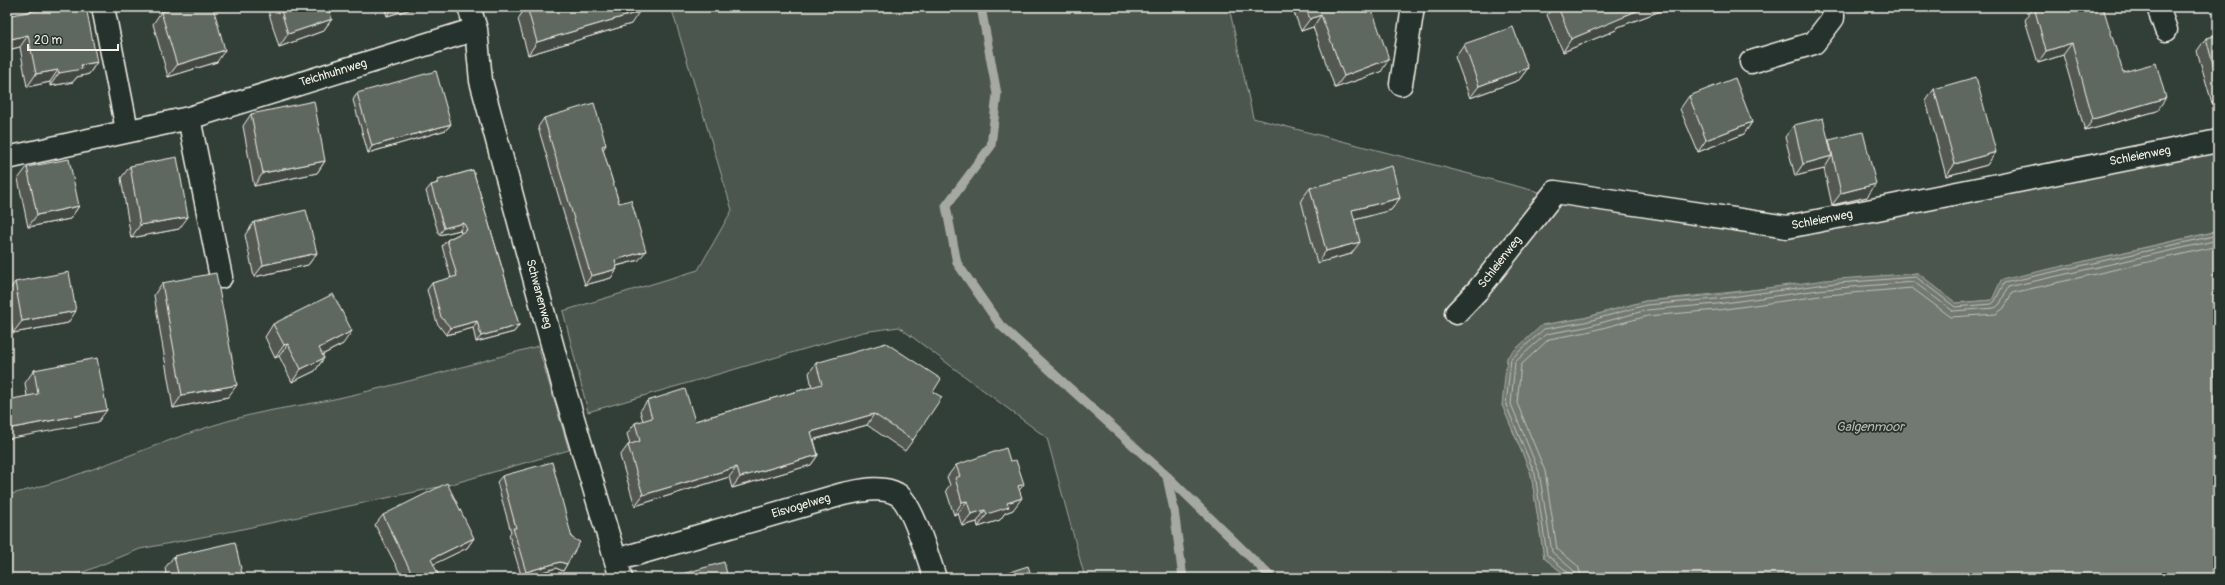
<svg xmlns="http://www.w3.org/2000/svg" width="2225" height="585" font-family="Pangolin,sans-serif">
<rect width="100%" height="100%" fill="#323e38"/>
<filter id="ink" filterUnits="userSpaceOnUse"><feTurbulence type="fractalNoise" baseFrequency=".025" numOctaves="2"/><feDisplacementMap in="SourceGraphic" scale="8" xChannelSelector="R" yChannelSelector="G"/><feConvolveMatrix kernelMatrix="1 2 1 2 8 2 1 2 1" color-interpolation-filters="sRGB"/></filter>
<g filter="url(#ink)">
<!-- green -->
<path fill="#4c564f" stroke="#a0a49c" d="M 671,7 L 1229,7 L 1253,118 L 1547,194 L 1785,231 L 2218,146 L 2218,231 L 2085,261 L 1992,300 L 1956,303 L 1917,273 L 1645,301 L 1584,318 L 1542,325 L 1502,405 L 1531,474 L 1544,558 L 1569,578 L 1085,578 L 1047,438 L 899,327 L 863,332 L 588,412 L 563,311 L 698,270 L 732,210 Z
M 538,346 L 569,450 L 452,484 L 233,531 L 140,549 L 69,578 L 7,578 L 7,495 C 88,477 162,438 242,417 C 275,408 309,405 343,397 C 409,382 473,364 538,346 Z"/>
<!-- water -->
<path fill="#727972" stroke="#a6a9a1" d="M 2218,231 L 2218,578 L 1569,578 L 1544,558 L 1531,474 L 1502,405 L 1507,357 L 1542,325 L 1584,318 L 1645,301 L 1716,295 L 1825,280 L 1918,273 L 1956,303 L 1992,300 L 2001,280 Z"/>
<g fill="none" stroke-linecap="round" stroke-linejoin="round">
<!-- shore -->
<path stroke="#c0c1b9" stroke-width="1" d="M 1571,578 L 1569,573 L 1547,555 L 1535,474 L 1506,405 L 1511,359 L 1544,329 L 1585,322 L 1646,305 L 1716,299 L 1826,284 L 1916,277 L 1955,307 L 1992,304 L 1995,301 L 2004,283 L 2218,235
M 1576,578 L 1573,570 L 1552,552 L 1539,472 L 1511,404 L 1515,362 L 1546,334 L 1586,327 L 1647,310 L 1717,304 L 1826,289 L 1914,282 L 1953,311 L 1995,308 L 2000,304 L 2008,287 L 2218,240
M 1582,578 L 1578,566 L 1557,549 L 1545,471 L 1517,403 L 1521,365 L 1549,339 L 1587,332 L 1648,316 L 1718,310 L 1827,295 L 1912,288 L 1951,317 L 1996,314 L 2004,308 L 2012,293 L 2218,246"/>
<!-- stream -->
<path stroke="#a6a9a1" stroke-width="9" d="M 981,7 L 997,94 L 991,146 L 946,206 L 957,263 L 1000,325 L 1167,476 L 1272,578
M 1167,477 L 1174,510 L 1183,578"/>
<defs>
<path id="minor" d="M 103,7 L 127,130
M 469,7 L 476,29 L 481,81 L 563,385 L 621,578
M 2158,7 L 2166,30
M 1751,62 L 1814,43 L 1833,18 L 1833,7
M 1401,84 L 1413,7
M 189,118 L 221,277
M 7,158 L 189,118 L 476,29
M 1456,313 L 1478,290 L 1555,192 L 1787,227 L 2218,141
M 616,560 L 843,494 C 860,491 881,485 897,494 C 912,502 929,561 935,578"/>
</defs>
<!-- minor casing -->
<use href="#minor" stroke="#f4f1e8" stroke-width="25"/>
<!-- minor -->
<use href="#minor" stroke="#26332d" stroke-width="22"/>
</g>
<!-- wall -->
<path fill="#525953" stroke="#f4f1e8" d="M 167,7 L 214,7 L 213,8 L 217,62 L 168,77 L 153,24 L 161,12 L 168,10 Z
M 267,7 L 328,7 L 332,19 L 323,31 L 279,47 Z
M 384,7 L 418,7 L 387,16 Z
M 526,7 L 638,7 L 631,24 L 528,55 L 518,19 Z
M 1292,7 L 1371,7 L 1381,72 L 1335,88 L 1313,27 L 1301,31 Z
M 1553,7 L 1671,7 L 1618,27 L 1616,30 L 1563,52 L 1547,15 Z
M 2034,7 L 2123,72 L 2157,111 L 2085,131 L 2063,55 L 2038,63 L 2025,20 Z
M 7,16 L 97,62 L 89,74 L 77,77 L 73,82 L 50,86 L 50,82 L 27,87 L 20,47 L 7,50 Z
M 2218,35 L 2218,102 L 2212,103 L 2197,51 L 2206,38 Z
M 1464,44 L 1528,68 L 1519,80 L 1470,98 L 1455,57 Z
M 1934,89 L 1996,152 L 1987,165 L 1946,176 L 1926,101 Z
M 357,93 L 451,124 L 446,130 L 368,153 L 353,100 Z
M 1689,96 L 1752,122 L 1744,134 L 1698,152 L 1680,109 Z
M 251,114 L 325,161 L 317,173 L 254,186 L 243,126 Z
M 544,118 L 606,145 L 603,150 L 619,203 L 639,260 L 617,266 L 611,278 L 585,285 L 538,127 Z
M 1794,125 L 1829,140 L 1867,197 L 1832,205 L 1824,169 L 1795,176 L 1785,137 Z
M 130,166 L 179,229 L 131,238 L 121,178 Z
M 27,167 L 79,206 L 70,219 L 28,227 L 18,179 Z
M 473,170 L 519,325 L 514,332 L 476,342 L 473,328 L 446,335 L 437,323 L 427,290 L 432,283 L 451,278 L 442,246 L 447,240 L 461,233 L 460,230 L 439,235 L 426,191 L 431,185 L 436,184 L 438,180 Z
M 1310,188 L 1400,198 L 1391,210 L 1354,220 L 1351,254 L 1317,263 L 1301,200 Z
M 254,222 L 317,253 L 308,265 L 254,277 L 245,235 Z
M 15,282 L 68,323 L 13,333 L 7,294 Z
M 162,283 L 228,397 L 173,408 L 154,295 Z
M 273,324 L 343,344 L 322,355 L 324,358 L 315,371 L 292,382 L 279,356 L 275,358 L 265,337 Z
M 816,363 L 933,392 L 913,440 L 905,451 L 867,425 L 814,440 L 818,455 L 811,465 L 732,488 L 729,477 L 635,506 L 620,456 L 628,445 L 630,444 L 627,434 L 635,423 L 643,421 L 640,411 L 647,401 L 695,421 L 812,387 L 809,373 Z
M 34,370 L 98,422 L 27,396 L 25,383 Z
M 956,465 L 1019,490 L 1013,510 L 1005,513 L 1000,520 L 978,527 L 977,522 L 962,526 L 958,513 L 954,515 L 946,490 L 950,485 L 947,477 Z
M 502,476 L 567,564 L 563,571 L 556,568 L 524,578 L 522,578 L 509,535 L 511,532 L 497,482 Z
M 383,515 L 474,538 L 467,548 L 433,564 L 402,577 L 375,525 Z
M 174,556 L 243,578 L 167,578 L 165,568 Z"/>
<!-- shaded-wall -->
<path fill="#424944" stroke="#f4f1e8" d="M 400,7 L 418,7 L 387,16 L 391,10 Z
M 1646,7 L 1671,7 L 1618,27 L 1616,30 L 1563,52 L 1571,39 L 1624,16 Z
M 1874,7 L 1879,7 L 1873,9 Z
M 639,12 L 631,24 L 528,55 L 537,42 Z
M 1321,15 L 1313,27 L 1301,31 L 1310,19 Z
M 332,19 L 323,31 L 279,47 L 288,34 Z
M 28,35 L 20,47 L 7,50 L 7,40 Z
M 2072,43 L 2063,55 L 2038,63 L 2046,51 Z
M 225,50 L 217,62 L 168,77 L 177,65 Z
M 1389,59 L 1381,72 L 1335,88 L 1344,76 Z
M 97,62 L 89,74 L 77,77 L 73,82 L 50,86 L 59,73 L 81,65 Z
M 1528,68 L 1519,80 L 1470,98 L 1479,86 Z
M 58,70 L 50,82 L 27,87 L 36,74 Z
M 2218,94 L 2218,102 L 2212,103 Z
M 2166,98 L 2157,111 L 2085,131 L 2093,119 Z
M 1752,122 L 1744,134 L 1698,152 L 1706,140 Z
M 451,124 L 446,130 L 368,153 L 372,146 Z
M 1996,152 L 1987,165 L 1946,176 L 1955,164 Z
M 1832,156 L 1824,169 L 1795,176 L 1803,164 Z
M 325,161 L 317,173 L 254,186 L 263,173 Z
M 1876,184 L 1867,197 L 1832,205 L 1841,193 Z
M 1400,198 L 1391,210 L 1343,223 L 1352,210 Z
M 79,206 L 70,219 L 28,227 L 37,215 Z
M 188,217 L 179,229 L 131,238 L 140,225 Z
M 464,223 L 460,230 L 439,235 L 444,228 Z
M 1360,242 L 1351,254 L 1317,263 L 1326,251 Z
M 646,251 L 639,260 L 608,268 L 615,260 Z
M 317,253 L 308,265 L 254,277 L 263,265 Z
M 617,269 L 611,278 L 585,285 L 591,276 Z
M 76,311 L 68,323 L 13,333 L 22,321 Z
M 477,321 L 473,328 L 446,335 L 451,328 Z
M 519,325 L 514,332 L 476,342 L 481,336 Z
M 352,331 L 343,344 L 310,361 L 319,348 Z
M 288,344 L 279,356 L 275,358 L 284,345 Z
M 324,358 L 315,371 L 292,382 L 301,369 Z
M 237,385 L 228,397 L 173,408 L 182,395 Z
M 107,410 L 98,422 L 7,439 L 7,429 Z
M 874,414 L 867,425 L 804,442 L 811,432 Z
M 818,455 L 811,465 L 732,488 L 740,477 Z
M 737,467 L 729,477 L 635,506 L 643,495 Z
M 1024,484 L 1015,496 L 1018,486 Z
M 1022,498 L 1013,510 L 1005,513 L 1000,520 L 978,527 L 987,514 L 1007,503 Z
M 967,501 L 958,513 L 954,515 L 962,502 Z
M 985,510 L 977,522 L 962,526 L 971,514 Z
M 474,538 L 467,548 L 424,569 L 431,559 Z
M 560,562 L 567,564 L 563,571 L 556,568 L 522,578 L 526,572 Z"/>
<!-- building -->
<path fill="#5f6861" stroke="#f4f1e8" d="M 53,7 L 86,7 L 97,62 L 81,65 L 82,69 L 59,73 L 58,70 L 36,74 L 28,35 L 7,40 L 7,16 Z
M 177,7 L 213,7 L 225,50 L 177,65 L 161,12 Z
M 280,7 L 328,7 L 332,19 L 288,34 Z
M 391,7 L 400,7 L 391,10 Z
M 527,7 L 638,7 L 639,12 L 537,42 Z
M 1305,7 L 1371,7 L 1389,59 L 1344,76 L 1321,15 L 1310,19 Z
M 1558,7 L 1646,7 L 1624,16 L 1624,17 L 1571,39 Z
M 2034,7 L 2103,7 L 2123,72 L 2156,63 L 2166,98 L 2093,119 L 2072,43 L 2046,51 Z
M 1513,27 L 1528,68 L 1479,86 L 1464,44 Z
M 2218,35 L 2218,83 L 2206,38 Z
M 436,71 L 451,124 L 372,146 L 357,93 Z
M 1976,77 L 1996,152 L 1955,164 L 1934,89 Z
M 1735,78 L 1752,122 L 1706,140 L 1689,96 Z
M 314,101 L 325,161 L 263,173 L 251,114 Z
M 594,103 L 606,145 L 602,146 L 619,203 L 631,200 L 646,251 L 615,260 L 617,269 L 591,276 L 544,118 Z
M 1823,118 L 1832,156 L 1803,164 L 1794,125 Z
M 1863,132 L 1876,184 L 1841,193 L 1829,140 Z
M 177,157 L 188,217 L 140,225 L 130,166 Z
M 69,159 L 79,206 L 37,215 L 27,167 Z
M 1392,166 L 1400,198 L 1352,210 L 1360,242 L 1326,251 L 1310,188 Z
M 473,170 L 519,325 L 481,336 L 477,321 L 451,328 L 441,317 L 432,283 L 457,276 L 447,240 L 467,230 L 464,223 L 444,228 L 431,185 L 438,183 L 438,180 Z
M 306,210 L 317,253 L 263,265 L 254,222 Z
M 69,272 L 76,311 L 22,321 L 15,282 Z
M 216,273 L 237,385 L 182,395 L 162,283 Z
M 333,294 L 352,331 L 319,348 L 324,358 L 301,369 L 288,344 L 284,345 L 273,324 Z
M 886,343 L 941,379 L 933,392 L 942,397 L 913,440 L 874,414 L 811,432 L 818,455 L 740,477 L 737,467 L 643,495 L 628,445 L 640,441 L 635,423 L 652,418 L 647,401 L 685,389 L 695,421 L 822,384 L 816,363 Z
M 97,358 L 107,410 L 7,429 L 7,400 L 38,394 L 34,370 Z
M 1006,448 L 1010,461 L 1016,460 L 1024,484 L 1018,486 L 1022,498 L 1007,503 L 1009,507 L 987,514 L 985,510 L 971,514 L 967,501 L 962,502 L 955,478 L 960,476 L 956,465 Z
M 552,462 L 572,538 L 580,542 L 567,564 L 560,562 L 526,572 L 513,528 L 516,528 L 502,476 Z
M 447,483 L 474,538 L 431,559 L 440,578 L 399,578 L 411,572 L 383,515 Z
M 235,542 L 243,578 L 179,578 L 174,556 Z
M 724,562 L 728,578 L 672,578 L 672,577 Z
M 1028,566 L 1032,578 L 991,578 Z"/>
</g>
<g text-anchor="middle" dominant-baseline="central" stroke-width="3.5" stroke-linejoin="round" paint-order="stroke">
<!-- street labels -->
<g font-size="12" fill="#f4f1e8" stroke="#26332d">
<text transform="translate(333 73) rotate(-17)">Teichhuhnweg</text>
<text transform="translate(2140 156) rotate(-11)">Schleienweg</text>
<text transform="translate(1822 220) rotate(-11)">Schleienweg</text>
<text transform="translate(1500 262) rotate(-52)">Schleienweg</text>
<text transform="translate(539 294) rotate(75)">Schwanenweg</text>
<text transform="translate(801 506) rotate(-16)">Eisvogelweg</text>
</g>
<!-- water labels -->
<g font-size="13" font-style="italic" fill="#babbb3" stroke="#26332d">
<text x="1870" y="427">Galgenmoor</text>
</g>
</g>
<!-- margin -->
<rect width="2225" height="585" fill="none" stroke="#26332d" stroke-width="24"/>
<rect x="12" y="12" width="2201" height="561" fill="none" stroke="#f4f1e8" stroke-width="1.5" filter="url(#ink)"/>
<!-- scale -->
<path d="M28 44v6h90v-6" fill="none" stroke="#f4f1e8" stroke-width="2"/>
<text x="34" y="44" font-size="12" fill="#f4f1e8" stroke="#26332d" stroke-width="3" paint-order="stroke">20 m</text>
</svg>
